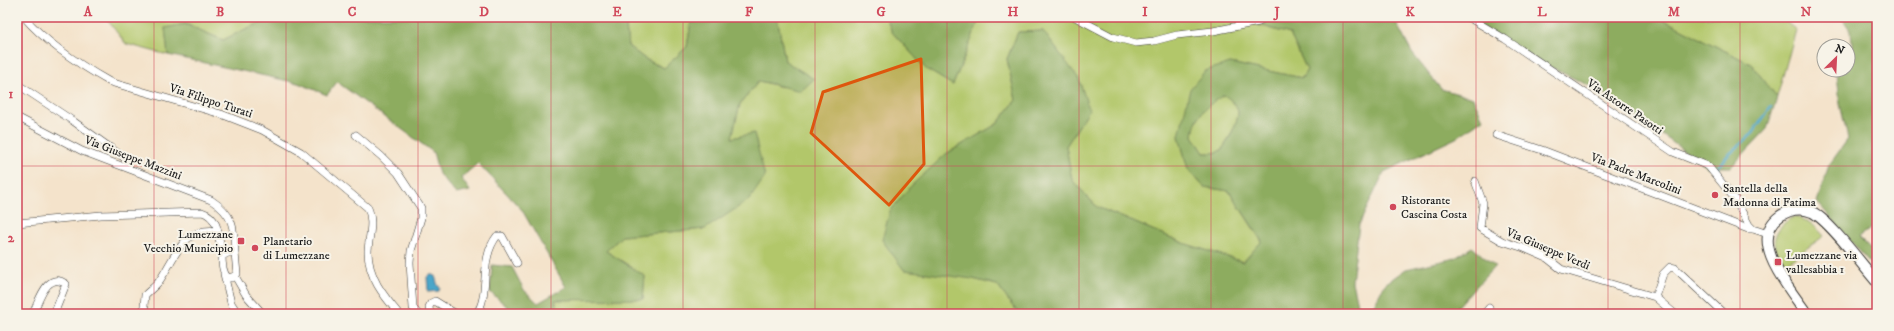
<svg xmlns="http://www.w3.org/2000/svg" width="1894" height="331" font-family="'IM FELL DW Pica',serif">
<rect width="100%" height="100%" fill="#f7f3e8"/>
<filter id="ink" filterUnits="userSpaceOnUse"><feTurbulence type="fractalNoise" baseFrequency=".025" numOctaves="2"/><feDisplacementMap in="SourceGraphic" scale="8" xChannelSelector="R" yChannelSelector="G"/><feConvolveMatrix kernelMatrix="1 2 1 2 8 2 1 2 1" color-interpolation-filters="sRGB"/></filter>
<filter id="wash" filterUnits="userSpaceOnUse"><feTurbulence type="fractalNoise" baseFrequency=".012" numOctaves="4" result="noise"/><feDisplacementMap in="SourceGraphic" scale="16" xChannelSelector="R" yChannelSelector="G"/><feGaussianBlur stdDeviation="0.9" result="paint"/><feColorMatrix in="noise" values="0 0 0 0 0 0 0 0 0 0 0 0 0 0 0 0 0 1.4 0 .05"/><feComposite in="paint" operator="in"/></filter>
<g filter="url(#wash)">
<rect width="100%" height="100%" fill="#f4e3cb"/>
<!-- green -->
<path fill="#b2c76b" stroke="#677244" d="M 105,17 L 276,17 L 248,28 L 223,40 L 186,24 L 165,28 L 168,55 L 126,44 Z
M 625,17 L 705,17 L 691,23 L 687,47 L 664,68 L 645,59 L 628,46 Z
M 777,17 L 886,17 L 892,32 L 926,69 L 953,85 L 977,25 L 977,17 L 1189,17 L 1238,19 L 1290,34 L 1307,70 L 1302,78 L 1230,63 L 1179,136 L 1188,169 L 1204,187 L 1229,191 L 1262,242 L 1244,262 L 1186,244 L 1097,207 L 1072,180 L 1066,146 L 1089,110 L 1043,31 L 1018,32 L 1007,59 L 1016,100 L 997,124 L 946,154 L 973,279 L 997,285 L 1014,308 L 1021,314 L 559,314 L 555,300 L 643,298 L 645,276 L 606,251 L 622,236 L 705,229 L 740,104 L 759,81 L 782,87 L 785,61 Z
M 1658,17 L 1780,17 L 1796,30 L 1777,97 L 1751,64 Z
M 1224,94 C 1230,99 1235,104 1238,111 C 1240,118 1227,144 1222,149 C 1217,154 1211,153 1204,153 L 1193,136 C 1195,115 1207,105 1224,94 Z
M 1793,217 C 1808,219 1814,225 1824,236 L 1782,266 C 1770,246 1771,230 1793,217 Z"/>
<!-- forest -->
<path fill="#8dac5f" stroke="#54643e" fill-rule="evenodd" d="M 276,17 L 625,17 L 628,46 L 645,59 L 664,68 L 687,47 L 691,23 L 705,17 L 777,17 L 785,61 L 814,79 L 801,91 L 759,81 L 740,104 L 732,138 L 754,133 L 765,177 L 749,200 L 705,229 L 622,236 L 606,251 L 645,276 L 643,299 L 555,300 L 559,314 L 516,314 L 490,292 L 492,265 L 512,267 L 524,290 L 538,303 L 566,287 L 522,210 L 478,163 L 461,178 L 470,191 L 456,194 L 439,174 L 433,152 L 337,82 L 327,95 L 298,83 L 168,55 L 165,28 L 185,24 L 223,40 L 248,28 Z
M 886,17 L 977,17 L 977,25 L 953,85 L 926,69 L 892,32 Z
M 1189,17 L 1393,17 L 1412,53 L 1441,89 L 1473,98 L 1483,119 L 1456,138 L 1384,172 L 1359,225 L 1352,282 L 1359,314 L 1021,314 L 1014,308 L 997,285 L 973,279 L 904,270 L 882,240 L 890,211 L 911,186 L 946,154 L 997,124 L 1016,100 L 1007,59 L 1018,32 L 1043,31 L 1079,79 L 1089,110 L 1066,146 L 1072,180 L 1097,207 L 1186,244 L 1243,262 L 1262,241 L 1229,191 L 1204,187 L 1188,169 L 1179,136 L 1190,89 L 1205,71 L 1230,63 L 1302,78 L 1307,70 L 1290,34 L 1238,19 ZM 1224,95 C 1230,99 1236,104 1238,111 C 1240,118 1227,144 1222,149 C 1217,154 1211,153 1204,153 L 1193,136 C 1195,115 1207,105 1224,95 Z
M 1465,17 L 1658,17 L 1751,64 L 1777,97 L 1767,129 L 1731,167 L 1707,167 L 1602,92 L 1538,61 Z
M 1841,17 L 1877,17 L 1877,224 L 1859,237 L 1877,255 L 1877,271 L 1817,202 L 1829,165 L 1848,139 L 1840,104 L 1837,73 L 1840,70 L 1848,70 L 1848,62 L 1853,58 L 1851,31 Z
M 1472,247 L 1495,266 L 1451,314 L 1369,314 L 1385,284 L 1406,269 L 1455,258 Z"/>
<!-- water -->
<path fill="#4ba6c9" stroke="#346172" d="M 430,274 L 435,276 L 438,286 L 440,287 L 439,291 L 428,292 L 427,277 Z"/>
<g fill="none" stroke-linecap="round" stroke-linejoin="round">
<!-- stream -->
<path stroke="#4ba6c9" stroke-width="2.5" d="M 1716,170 L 1724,159 L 1751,135 L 1771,107"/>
</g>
</g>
<g filter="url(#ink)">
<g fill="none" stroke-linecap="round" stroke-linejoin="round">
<defs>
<path id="minor" d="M 24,17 C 47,44 80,65 110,82 L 221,114 L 262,130 L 301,152 L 368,208 C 374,222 369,235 368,251 C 368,277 383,295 399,314
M 1075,17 L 1113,37 L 1136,43 L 1154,41 L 1177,35 L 1213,31 L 1259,22 L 1263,17
M 1468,17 L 1505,39 L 1673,152 L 1708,166 L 1735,199 L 1749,225 L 1753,229
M 17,84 L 73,121 L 126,159 L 129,168
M 17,117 L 82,151 L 211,200 C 234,215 234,227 235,253
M 356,135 L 381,156 L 398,173 L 421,208 L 421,218 L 411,251 L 410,263 L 413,308 L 418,314
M 1496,135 L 1542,150 L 1748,229 L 1753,229 L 1768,234
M 1475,181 L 1483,203 L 1480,228 L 1502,241 L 1524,248 L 1547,258 L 1561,269 L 1655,297 L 1675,314
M 17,223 L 101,215 L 202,212 C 221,218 218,239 222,256
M 230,252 L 235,253 L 237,274 L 231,278 L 227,277 C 222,271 222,263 222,256 Z
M 224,274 L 231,303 L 238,314
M 235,276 L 246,295 L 263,314
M 1655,297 L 1663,274 L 1670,267 L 1675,268 L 1721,311
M 34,311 C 40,298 48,271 66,284 L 54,314
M 147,314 L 144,306 L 145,295 C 150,290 157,285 160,280 C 176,256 183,226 218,231
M 430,314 L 429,307 L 431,303 L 435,301 L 456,314
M 476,314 C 491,296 478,260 497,236 L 502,236 L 517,263
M 1484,314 L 1489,308"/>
<path id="secondary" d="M 1807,314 C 1791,290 1746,241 1780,216 C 1790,209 1802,208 1812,212 C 1829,220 1863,266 1877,282"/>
</defs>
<!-- minor casing -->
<use href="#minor" stroke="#3c3a36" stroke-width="8"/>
<!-- secondary casing -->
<use href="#secondary" stroke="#3c3a36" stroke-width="12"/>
<!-- minor -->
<use href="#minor" stroke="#fff" stroke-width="7"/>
<!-- secondary -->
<use href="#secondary" stroke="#fff" stroke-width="10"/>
</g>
</g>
<!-- marked area -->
<path fill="#de560d" fill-opacity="0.2" stroke="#de560d" stroke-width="3" stroke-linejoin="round" d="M 921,59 L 924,164 L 889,205 L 811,133 L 823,92 Z"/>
<!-- grid -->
<path fill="none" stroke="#d1495b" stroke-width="1" stroke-opacity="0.55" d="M 154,17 L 154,314M 286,17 L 286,314M 418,17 L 418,314M 551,17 L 551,314M 683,17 L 683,314M 815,17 L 815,314M 947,17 L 947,314M 1079,17 L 1079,314M 1211,17 L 1211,314M 1343,17 L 1343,314M 1476,17 L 1476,314M 1608,17 L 1608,314M 1740,17 L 1740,314M 17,166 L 1877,166"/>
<!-- markers -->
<g fill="#d1495b" stroke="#f7f3e8" stroke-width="1.5">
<circle cx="1715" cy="195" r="4"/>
<circle cx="1393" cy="207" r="4"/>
<rect x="237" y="237" width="8" height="8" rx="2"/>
<circle cx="255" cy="248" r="4"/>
<rect x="1774" y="258" width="8" height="8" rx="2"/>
</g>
<g text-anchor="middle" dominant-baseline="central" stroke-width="4" stroke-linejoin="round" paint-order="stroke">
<!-- street labels -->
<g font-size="12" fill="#1c1c1c" stroke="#f7f3e8">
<text transform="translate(211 101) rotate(18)">Via Filippo Turati</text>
<text transform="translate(1625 107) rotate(34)">Via Astorre Pasotti</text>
<text transform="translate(133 158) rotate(21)">Via Giuseppe Mazzini</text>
<text transform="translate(1636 174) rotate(21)">Via Padre Marcolini</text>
<text transform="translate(1548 249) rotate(23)">Via Giuseppe Verdi</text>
</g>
<!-- poi labels -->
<g font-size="12" fill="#1c1c1c" stroke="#f7f3e8" text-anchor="start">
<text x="1723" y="188">Santella della<tspan x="1723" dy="14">Madonna di Fatima</tspan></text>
<text x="1401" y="200">Ristorante<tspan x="1401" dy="14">Cascina Costa</tspan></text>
<text x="233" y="234" text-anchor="end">Lumezzane<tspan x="233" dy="14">Vecchio Municipio</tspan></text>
<text x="263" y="241">Planetario<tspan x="263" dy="14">di Lumezzane</tspan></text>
<text x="1786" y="255">Lumezzane via<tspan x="1786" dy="14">vallesabbia 1</tspan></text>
</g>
</g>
<!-- margin -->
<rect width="1894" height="331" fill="none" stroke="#f7f3e8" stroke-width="44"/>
<!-- north arrow -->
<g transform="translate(1836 58) rotate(24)"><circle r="19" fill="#f7f3e8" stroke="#9f9d96"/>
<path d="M0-3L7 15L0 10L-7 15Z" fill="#d1495b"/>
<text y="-6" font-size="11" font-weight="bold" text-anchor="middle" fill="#1c1c1c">N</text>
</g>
<rect x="22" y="22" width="1850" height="287" fill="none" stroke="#d1495b" stroke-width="1.5"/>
<g font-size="13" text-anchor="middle" font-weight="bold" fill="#d1495b">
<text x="88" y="16">A</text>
<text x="220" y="16">B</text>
<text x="352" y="16">C</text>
<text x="484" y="16">D</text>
<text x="617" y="16">E</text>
<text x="749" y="16">F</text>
<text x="881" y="16">G</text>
<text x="1013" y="16">H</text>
<text x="1145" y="16">I</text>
<text x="1277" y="16">J</text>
<text x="1410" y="16">K</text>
<text x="1542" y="16">L</text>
<text x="1674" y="16">M</text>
<text x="1806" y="16">N</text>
<text x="11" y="98">1</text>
<text x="11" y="242">2</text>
</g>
</svg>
